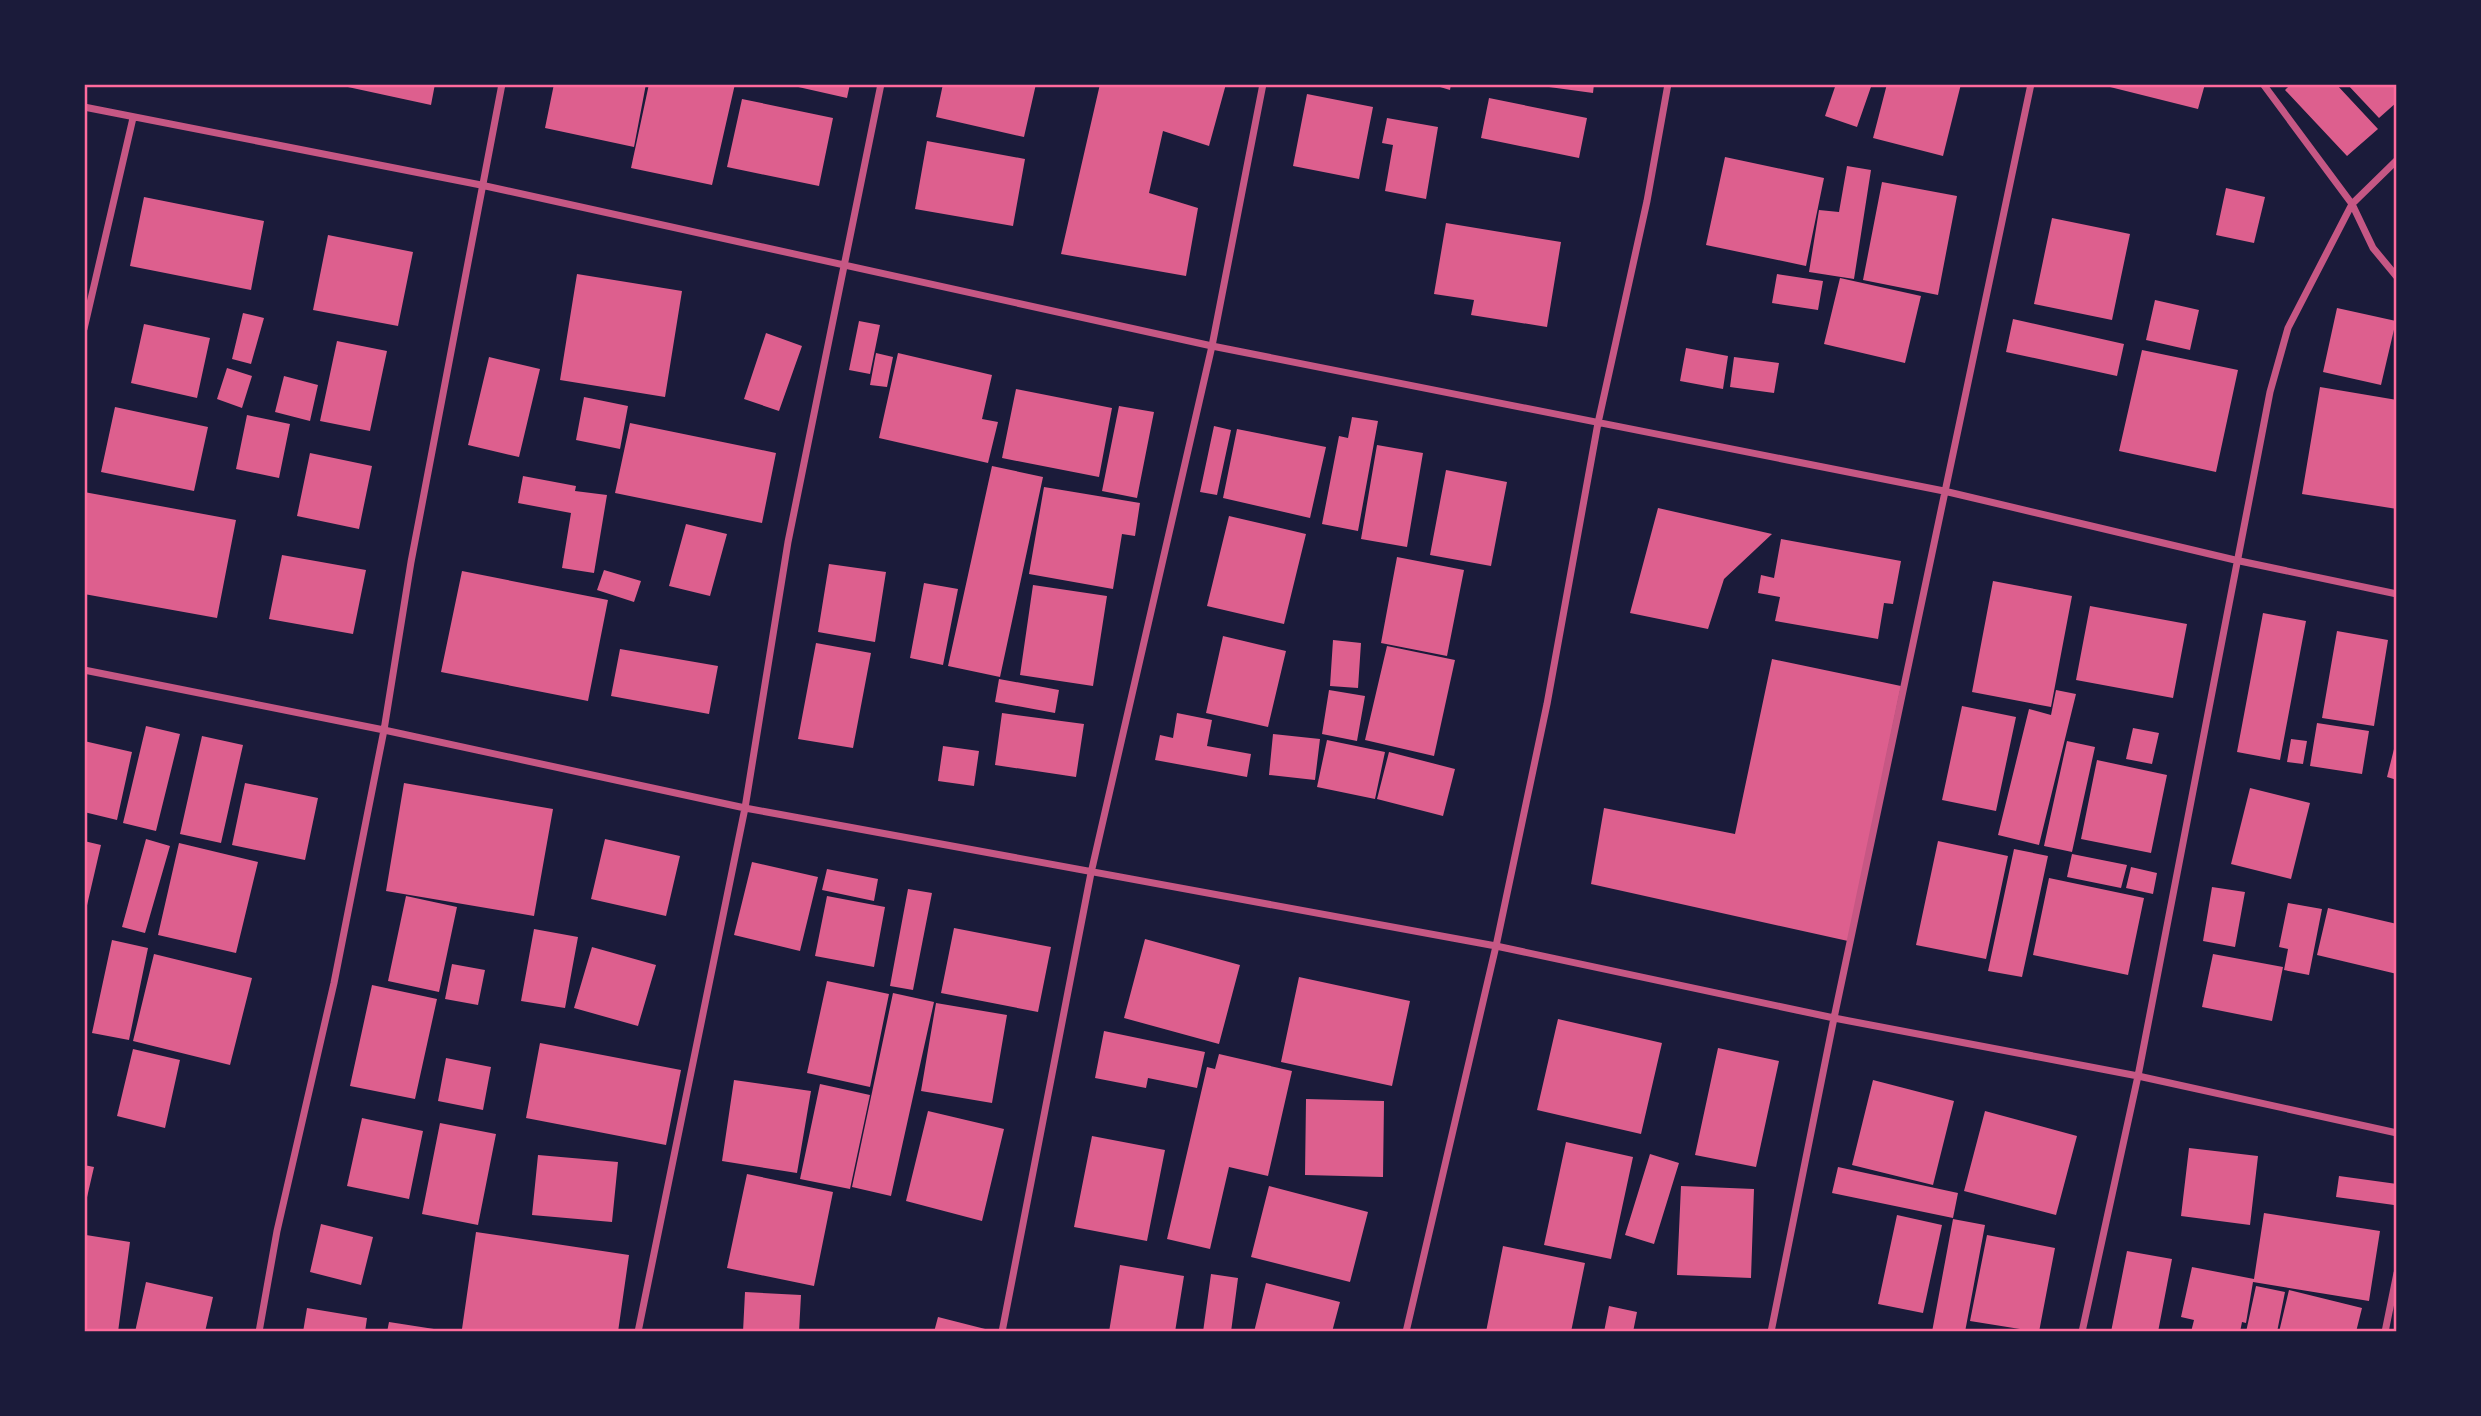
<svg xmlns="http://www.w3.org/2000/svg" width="2481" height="1416" font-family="'Source Sans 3',sans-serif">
<rect width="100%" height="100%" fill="#1b1b3a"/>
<!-- building -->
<path fill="#dd5f8e" d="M 334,84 L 435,84 L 431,105 Z
M 554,84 L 646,84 L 634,147 L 545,128 Z
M 649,84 L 735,84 L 712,185 L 631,168 Z
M 785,84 L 850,84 L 847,98 Z
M 943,84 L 1036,84 L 1024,137 L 936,117 Z
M 1100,84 L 1226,84 L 1209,146 L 1163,131 L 1149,193 L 1198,208 L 1186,276 L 1061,254 Z
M 1430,84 L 1451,84 L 1450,90 Z
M 1527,84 L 1594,84 L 1593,93 Z
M 1836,84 L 1872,84 L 1857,127 L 1825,116 Z
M 1887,84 L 1961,84 L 1943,156 L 1873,138 Z
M 2111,84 L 2205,84 L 2198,109 L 2110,87 Z
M 2291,84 L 2336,84 L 2378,129 L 2347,156 L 2285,90 Z
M 2347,84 L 2397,84 L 2397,102 L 2379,118 Z
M 1307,94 L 1373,107 L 1359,179 L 1293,166 Z
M 1489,98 L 1587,118 L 1579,158 L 1481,138 Z
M 742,99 L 833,118 L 819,186 L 727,167 Z
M 1387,118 L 1438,127 L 1426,199 L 1385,191 L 1393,145 L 1382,143 Z
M 927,141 L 1025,159 L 1013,226 L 915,209 Z
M 1725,157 L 1824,178 L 1806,266 L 1706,245 Z
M 1847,166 L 1871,170 L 1854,279 L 1809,272 L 1819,210 L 1839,212 Z
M 1882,182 L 1957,196 L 1938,295 L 1863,280 Z
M 2226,188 L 2265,197 L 2254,243 L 2216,235 Z
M 144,197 L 264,221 L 251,290 L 130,266 Z
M 2052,218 L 2130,234 L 2112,320 L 2034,304 Z
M 1446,223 L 1561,242 L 1547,327 L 1471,315 L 1474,300 L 1434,294 Z
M 328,235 L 413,252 L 398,326 L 313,310 Z
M 577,274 L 682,291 L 665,397 L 560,380 Z
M 1777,274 L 1823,281 L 1818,310 L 1772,303 Z
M 1840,278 L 1921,296 L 1905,363 L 1824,344 Z
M 2155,300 L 2199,310 L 2190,350 L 2146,340 Z
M 2337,308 L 2396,321 L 2381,385 L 2323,372 Z
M 243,313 L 264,318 L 251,364 L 232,359 Z
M 2013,319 L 2124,344 L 2117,376 L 2006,352 Z
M 859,321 L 880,325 L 870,374 L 849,370 Z
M 144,324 L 210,338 L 197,398 L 131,383 Z
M 766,333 L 802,346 L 779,411 L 744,399 Z
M 337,341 L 387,351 L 370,431 L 320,421 Z
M 1686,348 L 1728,356 L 1723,389 L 1680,381 Z
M 2142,350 L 2238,370 L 2216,472 L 2119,451 Z
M 876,353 L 893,357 L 887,387 L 870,385 Z
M 898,353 L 992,375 L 982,419 L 998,422 L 988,463 L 879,438 Z
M 489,357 L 540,369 L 519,457 L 468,445 Z
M 1734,357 L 1779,363 L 1774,393 L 1730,387 Z
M 227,368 L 252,376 L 242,408 L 217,399 Z
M 284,376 L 318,385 L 310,421 L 275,412 Z
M 2320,387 L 2397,400 L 2397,509 L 2302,494 Z
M 1016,389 L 1112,408 L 1099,477 L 1002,458 Z
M 584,397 L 628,406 L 620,449 L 576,440 Z
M 1119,406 L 1154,412 L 1137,498 L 1102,491 Z
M 115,407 L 208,427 L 194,491 L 101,472 Z
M 247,415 L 290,424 L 279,478 L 236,469 Z
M 1352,417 L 1378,421 L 1358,531 L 1322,524 L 1339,436 L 1348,438 Z
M 630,423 L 776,453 L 762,523 L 615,493 Z
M 1214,426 L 1231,430 L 1217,495 L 1200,492 Z
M 1237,429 L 1326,447 L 1310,518 L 1223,498 Z
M 1377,445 L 1423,453 L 1407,547 L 1361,539 Z
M 310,453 L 372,466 L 359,529 L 297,516 Z
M 992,466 L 1043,477 L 1000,677 L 948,666 Z
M 1446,470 L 1507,482 L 1491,566 L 1430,555 Z
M 523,476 L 576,486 L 575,491 L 607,495 L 594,573 L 562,568 L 571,513 L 518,503 Z
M 1044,487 L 1140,503 L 1135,536 L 1122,534 L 1113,589 L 1029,574 Z
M 84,492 L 236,520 L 217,618 L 84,594 Z
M 1658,508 L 1772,534 L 1724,579 L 1708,629 L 1630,613 Z
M 1229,516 L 1306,534 L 1284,624 L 1207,606 Z
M 686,524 L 727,534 L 710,596 L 669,586 Z
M 1781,539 L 1901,561 L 1893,604 L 1884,603 L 1878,639 L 1775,621 L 1780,597 L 1758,593 L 1761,575 L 1774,578 Z
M 282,555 L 366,570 L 353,634 L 269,619 Z
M 1397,557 L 1464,570 L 1447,656 L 1381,643 Z
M 829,564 L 886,572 L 875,642 L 818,632 Z
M 604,570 L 641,581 L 634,602 L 597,590 Z
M 462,571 L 608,600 L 588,701 L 441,672 Z
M 1993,581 L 2072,596 L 2051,707 L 1972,692 Z
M 924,583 L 958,589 L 943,665 L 910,658 Z
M 1033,585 L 1107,596 L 1093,686 L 1020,675 Z
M 2090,606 L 2187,624 L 2173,698 L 2076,680 Z
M 2263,613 L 2306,621 L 2280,760 L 2237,752 Z
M 2337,631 L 2388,640 L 2374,726 L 2322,718 Z
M 1223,636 L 1286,651 L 1268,727 L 1206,713 Z
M 1333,640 L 1361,643 L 1358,688 L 1330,686 Z
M 816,643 L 871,653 L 853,748 L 798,739 Z
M 1387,646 L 1455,660 L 1434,756 L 1365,740 Z
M 620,649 L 718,666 L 709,714 L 611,696 Z
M 1772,659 L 1901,686 L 1848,941 L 1591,884 L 1604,808 L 1735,834 Z
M 999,679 L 1059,690 L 1055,713 L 995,702 Z
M 1329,690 L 1365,696 L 1357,741 L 1322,734 Z
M 2056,690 L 2076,694 L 2039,845 L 1998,835 L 2029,709 L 2051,715 Z
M 1962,706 L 2016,717 L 1996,811 L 1942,800 Z
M 1002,713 L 1084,724 L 1076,777 L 995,765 Z
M 1177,713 L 1212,720 L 1207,746 L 1251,754 L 1247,777 L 1155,760 L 1160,735 L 1173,738 Z
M 2317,723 L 2369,731 L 2362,774 L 2310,766 Z
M 146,726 L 180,734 L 156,831 L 123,823 Z
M 2133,728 L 2159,733 L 2152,764 L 2126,759 Z
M 1273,734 L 1320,739 L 1315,780 L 1269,775 Z
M 202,736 L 243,745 L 221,843 L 180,834 Z
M 2291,739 L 2307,741 L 2303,764 L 2287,762 Z
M 1327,740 L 1385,752 L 1375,799 L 1317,787 Z
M 84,741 L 132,752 L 117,820 L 84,812 Z
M 2067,741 L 2095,747 L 2072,852 L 2044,846 Z
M 2396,741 L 2397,741 L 2397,780 L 2387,777 Z
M 943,746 L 979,751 L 974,786 L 938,781 Z
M 1389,752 L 1455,769 L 1443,816 L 1377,799 Z
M 2097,760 L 2167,775 L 2151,853 L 2081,839 Z
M 245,783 L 318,798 L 305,860 L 232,845 Z
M 404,783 L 553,809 L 534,916 L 386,891 Z
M 2250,788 L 2310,803 L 2291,879 L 2231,864 Z
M 146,839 L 170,846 L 145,933 L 122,927 Z
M 605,839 L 680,856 L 666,916 L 591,899 Z
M 84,841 L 101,845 L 85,914 L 84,914 Z
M 1938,841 L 2008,856 L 1986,959 L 1916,945 Z
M 179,843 L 258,862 L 236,953 L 158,935 Z
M 2014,849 L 2048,856 L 2022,977 L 1988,971 Z
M 2072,854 L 2127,865 L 2121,888 L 2067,877 Z
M 752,862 L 818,877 L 800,951 L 734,935 Z
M 2131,867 L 2157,873 L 2153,894 L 2126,888 Z
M 827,869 L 878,879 L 874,901 L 822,890 Z
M 2049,878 L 2144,898 L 2128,975 L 2033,955 Z
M 2212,887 L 2245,892 L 2235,947 L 2203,941 Z
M 908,889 L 932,893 L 913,990 L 890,986 Z
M 406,896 L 457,907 L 439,992 L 388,981 Z
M 827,896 L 885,907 L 874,967 L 815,956 Z
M 2288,903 L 2322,909 L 2309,975 L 2284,970 L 2288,949 L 2279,947 Z
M 2328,908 L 2397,924 L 2397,974 L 2317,955 Z
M 954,928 L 1051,947 L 1038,1012 L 941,993 Z
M 534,929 L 578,937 L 565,1008 L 521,1001 Z
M 1145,939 L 1240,965 L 1219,1044 L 1124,1018 Z
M 112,940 L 148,948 L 129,1040 L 92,1033 Z
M 592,947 L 656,965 L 638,1026 L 574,1008 Z
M 154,954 L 252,978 L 230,1065 L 133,1041 Z
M 2213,954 L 2283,967 L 2272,1021 L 2202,1007 Z
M 452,964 L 485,970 L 478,1005 L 445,999 Z
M 1299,977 L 1410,1001 L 1392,1086 L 1281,1062 Z
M 827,981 L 889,994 L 870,1087 L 807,1073 Z
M 372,985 L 437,999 L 415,1099 L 350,1086 Z
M 893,993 L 934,1002 L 891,1196 L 852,1187 Z
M 936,1003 L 1007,1015 L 992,1103 L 921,1091 Z
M 1558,1019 L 1662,1043 L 1641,1134 L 1537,1110 Z
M 1104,1031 L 1205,1052 L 1197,1088 L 1148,1078 L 1146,1088 L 1095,1078 Z
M 540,1043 L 681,1070 L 666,1145 L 526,1118 Z
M 1718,1048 L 1779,1061 L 1756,1167 L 1695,1155 Z
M 133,1049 L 180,1060 L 165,1128 L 117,1116 Z
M 1219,1054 L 1292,1071 L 1268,1176 L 1229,1167 L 1210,1249 L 1167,1239 L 1207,1067 L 1215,1069 Z
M 446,1058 L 491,1067 L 483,1110 L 438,1101 Z
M 734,1080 L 811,1091 L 797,1173 L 722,1161 Z
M 1873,1080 L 1954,1101 L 1933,1185 L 1852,1165 Z
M 820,1084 L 870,1095 L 850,1189 L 800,1179 Z
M 1306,1099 L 1384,1101 L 1383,1177 L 1305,1175 Z
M 928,1111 L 1004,1129 L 982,1221 L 906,1201 Z
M 1985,1111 L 2077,1136 L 2056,1215 L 1964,1191 Z
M 362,1118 L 423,1131 L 409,1199 L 347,1186 Z
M 440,1123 L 496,1134 L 478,1225 L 422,1214 Z
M 1092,1136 L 1165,1150 L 1147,1241 L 1074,1227 Z
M 1566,1142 L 1633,1157 L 1611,1259 L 1544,1245 Z
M 2189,1148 L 2258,1156 L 2250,1225 L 2181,1216 Z
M 1650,1154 L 1679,1163 L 1654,1244 L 1625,1235 Z
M 538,1155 L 618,1162 L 612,1222 L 532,1215 Z
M 84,1165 L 94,1167 L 85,1206 L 84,1206 Z
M 1838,1167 L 1958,1193 L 1953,1218 L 1832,1193 Z
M 747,1174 L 833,1192 L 814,1286 L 727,1268 Z
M 2339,1176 L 2397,1184 L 2394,1205 L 2336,1197 Z
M 1269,1186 L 1368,1212 L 1350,1282 L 1251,1257 Z
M 1681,1186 L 1754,1189 L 1751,1278 L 1677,1275 Z
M 2264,1213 L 2380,1231 L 2369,1301 L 2253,1282 L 2246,1323 L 2242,1322 L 2240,1332 L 2191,1332 L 2194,1320 L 2181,1317 L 2192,1267 L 2254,1279 Z
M 1897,1215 L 1942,1225 L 1923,1313 L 1878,1304 Z
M 1953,1219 L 1985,1225 L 1965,1332 L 1932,1332 Z
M 321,1224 L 373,1237 L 361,1285 L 310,1272 Z
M 476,1232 L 629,1255 L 618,1332 L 484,1332 L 462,1329 Z
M 86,1235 L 130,1242 L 118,1332 L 84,1332 Z
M 1987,1235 L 2055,1248 L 2039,1332 L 1970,1321 Z
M 1503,1246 L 1585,1263 L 1571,1332 L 1486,1332 Z
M 2127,1251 L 2172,1259 L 2158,1332 L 2111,1332 Z
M 1120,1265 L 1184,1276 L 1175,1332 L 1109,1332 Z
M 1211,1274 L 1238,1278 L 1231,1332 L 1203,1332 Z
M 146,1282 L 213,1297 L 205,1332 L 135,1332 Z
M 1266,1283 L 1340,1302 L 1332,1332 L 1254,1332 Z
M 2256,1286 L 2285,1292 L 2277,1332 L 2246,1332 Z
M 2289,1290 L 2362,1308 L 2356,1332 L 2279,1332 Z
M 745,1292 L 801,1295 L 799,1332 L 743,1332 Z
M 1609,1306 L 1637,1312 L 1633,1332 L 1604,1332 Z
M 307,1308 L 367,1318 L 365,1332 L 303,1332 Z
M 938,1317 L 993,1331 L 993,1332 L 934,1332 Z
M 389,1322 L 434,1329 L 433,1332 L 387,1332 Z"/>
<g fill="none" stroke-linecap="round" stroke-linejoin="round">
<!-- minor -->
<path stroke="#c65784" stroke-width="7" d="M 2263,84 L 2352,204 L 2373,248 L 2397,277
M 84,107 L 481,185 L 1212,346 L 1944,491 L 2235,560 L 2397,594
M 84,329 L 133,118
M 84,670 L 384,730 L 745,808 L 1496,946 L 1834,1018 L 2138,1076 L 2397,1133
M 259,1332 L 277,1231 L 334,983 L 384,730 L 411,562 L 502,84
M 638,1332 L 745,808 L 788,542 L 881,84
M 1002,1332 L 1091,873 L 1212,346 L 1263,84
M 1406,1332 L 1496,946 L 1547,704 L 1598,423 L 1647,201 L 1668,84
M 1771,1332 L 1834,1018 L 2031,84
M 2082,1332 L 2138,1076 L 2270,392 L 2288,328 L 2352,204 L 2397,160
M 2385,1332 L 2397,1273"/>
</g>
<!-- border -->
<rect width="2481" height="1416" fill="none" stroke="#1b1b3a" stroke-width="172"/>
<rect x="86" y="86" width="2309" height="1244" fill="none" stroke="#ff6b9d" stroke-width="2.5"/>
</svg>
